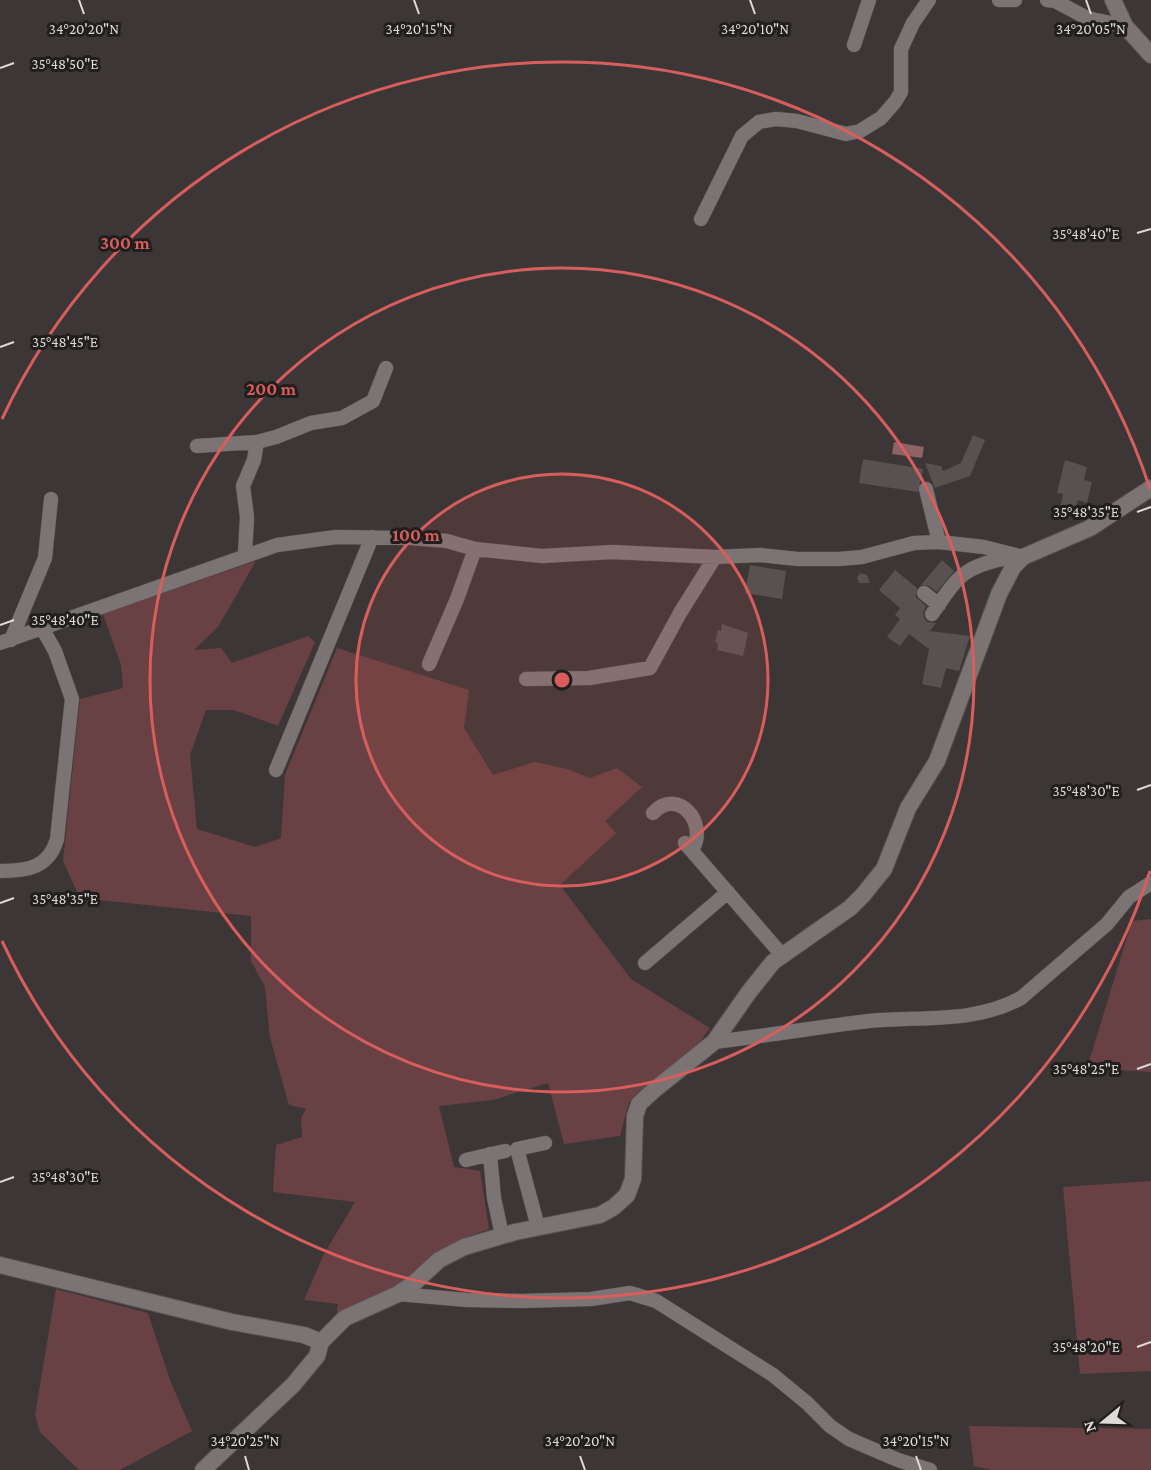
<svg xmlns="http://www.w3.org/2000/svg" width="1151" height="1470" font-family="'Crimson Pro',serif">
<rect width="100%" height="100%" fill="#3d3636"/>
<!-- green -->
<path fill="#694043" d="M 256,561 L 218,627 L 194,650 L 221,648 L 232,663 L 308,636 L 315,642 L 278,726 L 234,710 L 206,710 L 190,755 L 197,829 L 255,847 L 281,838 L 285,775 L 337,648 L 469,690 L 464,728 L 493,775 L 535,762 L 567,769 L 590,778 L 617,768 L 642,787 L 605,821 L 616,833 L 560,885 L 631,979 L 710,1028 L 696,1047 L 629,1102 L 620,1136 L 564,1144 L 548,1083 L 493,1100 L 439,1106 L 454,1167 L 480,1171 L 489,1229 L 461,1239 L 431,1256 L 413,1274 L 386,1292 L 336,1316 L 338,1304 L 304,1300 L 324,1254 L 355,1202 L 273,1192 L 276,1145 L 302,1137 L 301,1118 L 306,1109 L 289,1105 L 270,1038 L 265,987 L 251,961 L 251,916 L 80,898 L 63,861 L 80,699 L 123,688 L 121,665 L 103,614 Z
M 1151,919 L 1151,1072 L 1087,1068 L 1132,921 Z
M 1151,1181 L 1151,1371 L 1080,1374 L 1063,1187 Z
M 56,1289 L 148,1313 L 170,1380 L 192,1431 L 120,1470 L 79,1470 L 40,1432 L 35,1415 Z
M 969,1426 L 1151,1429 L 1151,1470 L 991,1470 L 974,1466 Z"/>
<!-- water -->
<path fill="#8f6265" d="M 894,442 L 924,447 L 922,458 L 892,454 Z"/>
<!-- building -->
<path fill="#595151" d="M 973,435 L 985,440 L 970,476 L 935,488 L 925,463 L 941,466 L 943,471 L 961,463 Z
M 863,459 L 923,469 L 918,492 L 859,483 Z
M 1065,460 L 1087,467 L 1084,480 L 1092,482 L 1087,503 L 1078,500 L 1074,516 L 1059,512 L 1063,494 L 1057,493 Z
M 942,560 L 954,571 L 937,592 L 929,586 L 921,585 Z
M 750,565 L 786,571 L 782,599 L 745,593 Z
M 895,570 L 917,588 L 916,597 L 926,606 L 923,613 L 924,618 L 927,622 L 936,623 L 930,631 L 970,636 L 959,671 L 946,668 L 941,688 L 922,684 L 929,649 L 909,634 L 900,646 L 887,637 L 900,619 L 895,615 L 900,608 L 879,590 Z
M 860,573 L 867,575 L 870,583 L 859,583 L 857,578 Z
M 722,624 L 748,633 L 743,656 L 717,650 L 718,643 L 715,642 L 718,630 L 721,631 Z"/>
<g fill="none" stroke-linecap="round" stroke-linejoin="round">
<defs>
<path id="minor" d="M 999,0 L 1015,0
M 1047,0 L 1055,1 L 1087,18 L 1125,26
M 854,45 L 869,0
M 701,219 L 742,136 L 759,122 L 776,119 L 797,121 L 846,134 L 860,131 L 881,118 L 895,102 L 901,92 L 901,49 L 913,23 L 929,0
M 257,442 L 276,437 L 311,423 L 342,418 L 373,401 L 386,368
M 197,446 L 257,442 L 254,460 L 243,486 L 247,517 L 245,554
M 926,489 L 939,542
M 924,593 L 939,605
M 932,614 C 959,575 963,566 1012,557
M 11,640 L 45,558 L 51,499
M 0,643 L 277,545 L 336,537 L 411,538 L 447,541 L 475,549 L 542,556 L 613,552 L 715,557 L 760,555 L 798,559 L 839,559 L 862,557 L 914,543 L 939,542 L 984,547 L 1023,557
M 429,664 L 457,599 L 475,549
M 526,679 L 589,678 L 650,668 L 680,613 L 715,557
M 276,770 L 372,537
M 653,813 C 678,786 709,824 692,850
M 685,843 L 782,955
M 0,871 C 27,871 49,868 57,839 L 72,699 L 55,651 L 42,628
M 645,963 L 728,892
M 714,1042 C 766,1036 817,1027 869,1021 C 919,1016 974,1024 1021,998 L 1107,924 L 1129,897 L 1151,883
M 490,1154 L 494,1198 L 502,1235
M 466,1160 L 505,1151
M 538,1227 L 517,1149 L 545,1143
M 398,1294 L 467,1300 L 522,1301 L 591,1299 L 630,1293 L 656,1301 L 773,1375 L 807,1403 L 830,1426 L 849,1439 L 898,1460 L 930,1470"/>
<path id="tertiary" d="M 1113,0 L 1125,26 L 1151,55
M 0,1265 L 232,1322 L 304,1335 L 321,1342
M 203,1470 L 293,1385 L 317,1356 L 321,1342 L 345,1318 L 398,1294 L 413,1284 L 439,1260 L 464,1247 L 515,1232 L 600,1215 L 614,1207 L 627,1195 L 633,1179 L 635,1116 L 639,1104 L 654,1090 L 714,1042 L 749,992 L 773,962 L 850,908 L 863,895 L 884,869 L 908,808 L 937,761 L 999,594 L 1013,567 L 1023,557 L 1090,528 L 1151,488"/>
</defs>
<!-- minor casing -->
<use href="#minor" stroke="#585253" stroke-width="15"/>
<!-- tertiary casing -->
<use href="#tertiary" stroke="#585253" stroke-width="18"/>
<!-- minor -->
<use href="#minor" stroke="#7c7474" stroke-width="14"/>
<!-- tertiary -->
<use href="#tertiary" stroke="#7c7474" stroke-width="16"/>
</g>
<!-- ticks -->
<path fill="none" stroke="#dedada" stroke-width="2" d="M 79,0 L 84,14M 414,0 L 419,14M 750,0 L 755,14M 1086,0 L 1091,14M 0,68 L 14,63M 1137,233 L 1151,229M 0,347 L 14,342M 1137,512 L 1151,507M 0,625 L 14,620M 1137,790 L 1151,785M 0,903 L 14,898M 1137,1069 L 1151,1064M 0,1182 L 14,1177M 1137,1347 L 1151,1342M 245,1456 L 249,1470M 580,1456 L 585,1470M 916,1456 L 921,1470"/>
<!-- distance rings -->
<circle cx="562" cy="680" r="206" fill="#d85d5d" fill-opacity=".12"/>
<g fill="none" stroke="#d85d5d" stroke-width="3">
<circle cx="562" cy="680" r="206"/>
<circle cx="562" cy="680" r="412"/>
<path d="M1150 871A618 618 0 0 1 2 941M2 419A618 618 0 0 1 1150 489"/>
</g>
<g font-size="15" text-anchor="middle" fill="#dedada" stroke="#211e1e" stroke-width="6" stroke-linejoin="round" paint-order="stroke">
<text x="1091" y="34">34°20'05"N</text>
<text x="84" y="34">34°20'20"N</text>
<text x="419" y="34">34°20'15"N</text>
<text x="755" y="34">34°20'10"N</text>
<text x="65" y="69">35°48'50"E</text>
<text x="1086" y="239">35°48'40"E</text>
<text x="65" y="347">35°48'45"E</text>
<text x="1086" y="517">35°48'35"E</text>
<text x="65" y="625">35°48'40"E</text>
<text x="1086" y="796">35°48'30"E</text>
<text x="65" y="904">35°48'35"E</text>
<text x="1086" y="1074">35°48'25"E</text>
<text x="65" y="1182">35°48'30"E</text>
<text x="1086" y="1352">35°48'20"E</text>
<text x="245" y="1446">34°20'25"N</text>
<text x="580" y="1446">34°20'20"N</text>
<text x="916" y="1446">34°20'15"N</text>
</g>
<circle cx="562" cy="680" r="9" fill="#d85d5d" stroke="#211e1e" stroke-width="3"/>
<g font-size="18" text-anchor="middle" font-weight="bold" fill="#d85d5d" stroke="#211e1e" stroke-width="6" stroke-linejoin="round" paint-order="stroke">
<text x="125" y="249">300 m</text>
<text x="271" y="395">200 m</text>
<text x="416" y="541">100 m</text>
</g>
<!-- north arrow -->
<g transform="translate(1103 1422) rotate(251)" stroke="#211e1e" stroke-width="4.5" paint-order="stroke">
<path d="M0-4.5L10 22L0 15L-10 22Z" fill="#dedada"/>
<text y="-9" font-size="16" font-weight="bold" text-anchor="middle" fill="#dedada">N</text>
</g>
</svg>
